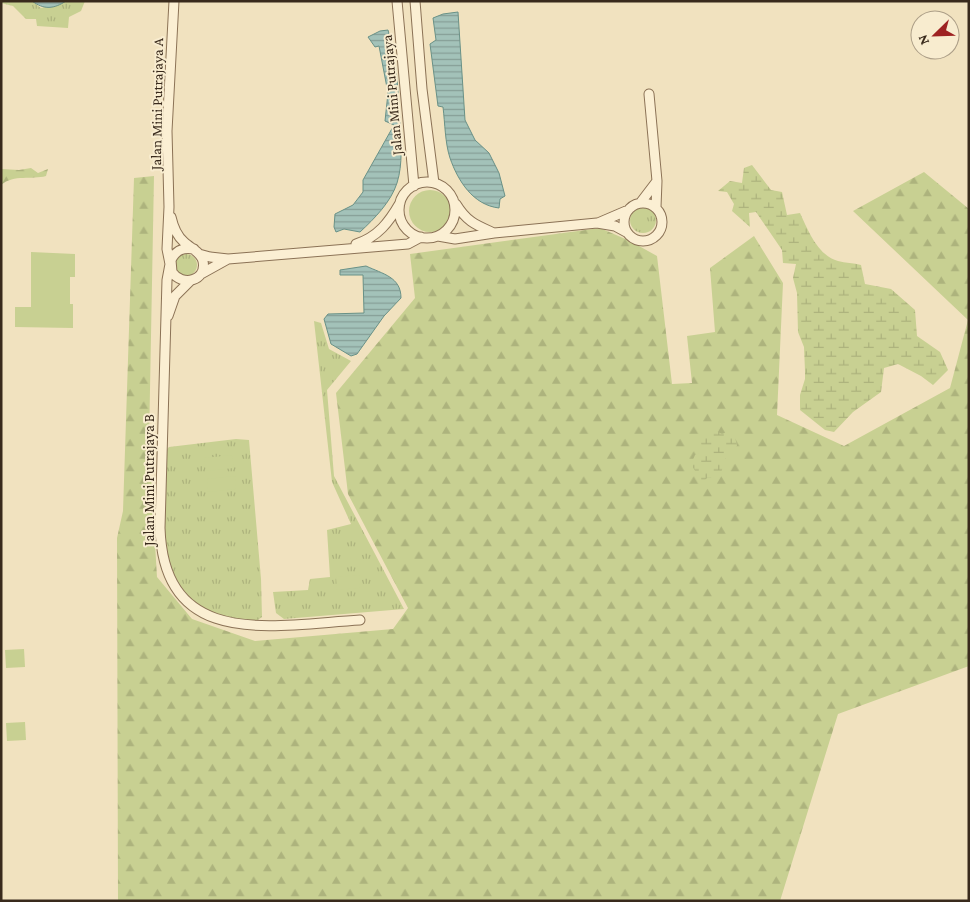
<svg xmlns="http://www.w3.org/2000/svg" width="970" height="902" font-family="'Crimson Pro',serif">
<defs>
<pattern id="grass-tufts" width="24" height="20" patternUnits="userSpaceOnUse" patternTransform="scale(1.25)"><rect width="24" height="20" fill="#c8d092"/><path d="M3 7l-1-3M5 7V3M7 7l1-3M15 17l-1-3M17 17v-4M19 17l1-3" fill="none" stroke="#adb37d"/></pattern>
<pattern id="forest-firs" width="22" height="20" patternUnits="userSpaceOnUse" patternTransform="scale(1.25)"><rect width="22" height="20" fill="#c8d092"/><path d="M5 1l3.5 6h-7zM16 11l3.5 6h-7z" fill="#adb37d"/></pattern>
<pattern id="wetland-marsh" width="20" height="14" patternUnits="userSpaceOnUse" patternTransform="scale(1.25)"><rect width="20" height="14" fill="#c8d092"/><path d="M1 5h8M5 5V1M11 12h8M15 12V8" fill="none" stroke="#adb37d"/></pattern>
<pattern id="water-rules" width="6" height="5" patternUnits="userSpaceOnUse" patternTransform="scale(1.25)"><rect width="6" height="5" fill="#a3c2b9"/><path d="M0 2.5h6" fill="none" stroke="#869e96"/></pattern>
</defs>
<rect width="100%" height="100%" fill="#f1e2bf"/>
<!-- grass -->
<path fill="url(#grass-tufts)" d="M 1,1 L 32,1 L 41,8 L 66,1 L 85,1 L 81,11 L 69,17 L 68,28 L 37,26 L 36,19 L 26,19 L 13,6 L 1,3 Z
M630 220a13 13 0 1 1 26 0a13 13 0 1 1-26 0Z
M175 265a11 11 0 1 1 22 0a11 11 0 1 1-22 0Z
M 314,321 L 321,323 L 329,349 L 351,361 L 327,390 L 334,476 L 404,609 L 284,619 L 276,613 L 273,592 L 308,590 L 310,579 L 330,577 L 327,530 L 351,524 L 332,482 Z
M 236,439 L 249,440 L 261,579 L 262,617 L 255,622 L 217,615 L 200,606 L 186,594 L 170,572 L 163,546 L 164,452 L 169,447 Z"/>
<!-- forest -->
<path fill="url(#forest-firs)" d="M 31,168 L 38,173 L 48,169 L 46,176 C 32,180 14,174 1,185 L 1,169 L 19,170 Z
M 924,172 L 969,209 L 969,666 L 838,714 L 780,901 L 118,901 L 117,538 L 123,511 L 134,178 L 154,176 L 149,443 L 157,577 L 192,619 L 255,641 L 393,629 L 408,608 L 348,494 L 336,393 L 415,298 L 410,254 L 600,228 L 630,241 L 657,256 L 672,384 L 692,383 L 687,336 L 715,332 L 710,268 L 754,236 L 783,283 L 777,415 L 844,446 L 950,388 L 968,320 L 853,211 Z"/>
<!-- wetland -->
<path fill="url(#wetland-marsh)" d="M 752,165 L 771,190 L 782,192 L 787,215 L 800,213 C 808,230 817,255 838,261 C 845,263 854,263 861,265 L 865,284 L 891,289 L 915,310 L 917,336 L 940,352 L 948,370 L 933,385 L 921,376 L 898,364 L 884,368 L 881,392 L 853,412 L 834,432 L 825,430 L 800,410 L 800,395 L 805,379 L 805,371 L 804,347 L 798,332 L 797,293 L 793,278 L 796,264 L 783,263 L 782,250 L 756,212 L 749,213 L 750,227 L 732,211 L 734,204 L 727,192 L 718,191 L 730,181 L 742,183 L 744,168 Z
M 716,431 L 722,434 L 727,432 L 729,437 L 735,437 L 737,446 L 727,454 L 721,473 L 715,478 L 707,478 L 702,483 L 691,464 L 695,455 L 706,450 L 699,442 L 701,434 L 707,432 Z"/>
<!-- green -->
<path fill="#c8d092" d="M409 211a21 21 0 1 1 42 0a21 21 0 1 1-42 0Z
M 31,252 L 75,254 L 75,277 L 70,277 L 70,304 L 73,304 L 73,328 L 15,327 L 15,307 L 31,307 Z
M 232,455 L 234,468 L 206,471 L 204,458 Z
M 235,476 L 236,489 L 208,492 L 207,479 Z
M 358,558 L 358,566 L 340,567 L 340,559 Z
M 359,575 L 360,588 L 337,590 L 336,577 Z
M 24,649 L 25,667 L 6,668 L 5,650 Z
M 25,722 L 26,740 L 7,741 L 6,723 Z"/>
<!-- water -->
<path fill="url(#water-rules)" stroke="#699187" d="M 32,1 L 66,1 C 54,9 44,10 32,1 Z
M 458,12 L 465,120 L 475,140 L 489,153 L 499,173 L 505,196 L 500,199 L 499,208 C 473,205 458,181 450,158 C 445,143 445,123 443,107 L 438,106 L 430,44 L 436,40 L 433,18 L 443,14 Z
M 388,30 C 397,61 398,91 400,122 C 401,142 403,164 397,183 C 391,202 374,219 360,232 L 344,229 L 336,232 L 334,227 L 335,214 L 353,205 L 363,192 L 363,180 L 394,125 L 385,121 L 388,93 L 379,46 L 375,47 L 368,37 L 380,31 Z
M 366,266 C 383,274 401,277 401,298 L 384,316 L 357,354 L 351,356 L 331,344 L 324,319 L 328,314 L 364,313 L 363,275 L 340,275 L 340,270 Z"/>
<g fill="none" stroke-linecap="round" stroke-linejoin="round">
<defs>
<path id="minor" d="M 174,1 L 167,131 L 169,207 L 167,249 L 170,264 L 167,280 L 160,528 C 164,651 274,625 360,620
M 397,1 L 414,186
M 415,1 L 422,89 L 434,183
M 649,94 L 657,181 L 656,207
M399 210a28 28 0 1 1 56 0a28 28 0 1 1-56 0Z
M 641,202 L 657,181
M624 222a19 19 0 1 1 38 0a19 19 0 1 1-38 0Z
M 456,204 C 467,222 476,225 494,233
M 171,217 C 173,226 177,236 184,242 C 190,248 201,252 203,261 C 207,281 182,287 172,272 L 171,260 C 176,250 183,247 194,249
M 598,223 L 626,211
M 438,236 L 455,239 L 494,233 L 597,223 L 615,226 L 626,232
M 356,244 C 378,237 389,222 400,203
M 199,254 L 210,257 L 228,259 L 408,244 L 421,237
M 201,274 L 228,259
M 168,316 L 175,296 L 190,281"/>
</defs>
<!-- minor casing -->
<use href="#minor" stroke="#8b7256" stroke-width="11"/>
<!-- minor -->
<use href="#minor" stroke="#fbefd3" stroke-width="9"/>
</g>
<g text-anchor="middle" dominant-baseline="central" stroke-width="4" stroke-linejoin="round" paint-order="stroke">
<!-- street labels -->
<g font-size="15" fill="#392a1c" stroke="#f8eccf">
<text transform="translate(392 95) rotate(-95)">Jalan Mini Putrajaya</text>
<text transform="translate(157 104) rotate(-89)">Jalan Mini Putrajaya A</text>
<text transform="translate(149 480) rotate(-90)">Jalan Mini Putrajaya B</text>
</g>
</g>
<!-- border -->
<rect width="970" height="902" fill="none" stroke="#392a1c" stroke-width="5"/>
<!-- north arrow -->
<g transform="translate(935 35) rotate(247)"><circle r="24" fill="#f8eccf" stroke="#ac9e87"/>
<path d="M0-4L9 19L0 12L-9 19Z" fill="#9e2222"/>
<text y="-8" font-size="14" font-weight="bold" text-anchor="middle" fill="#392a1c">N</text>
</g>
</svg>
